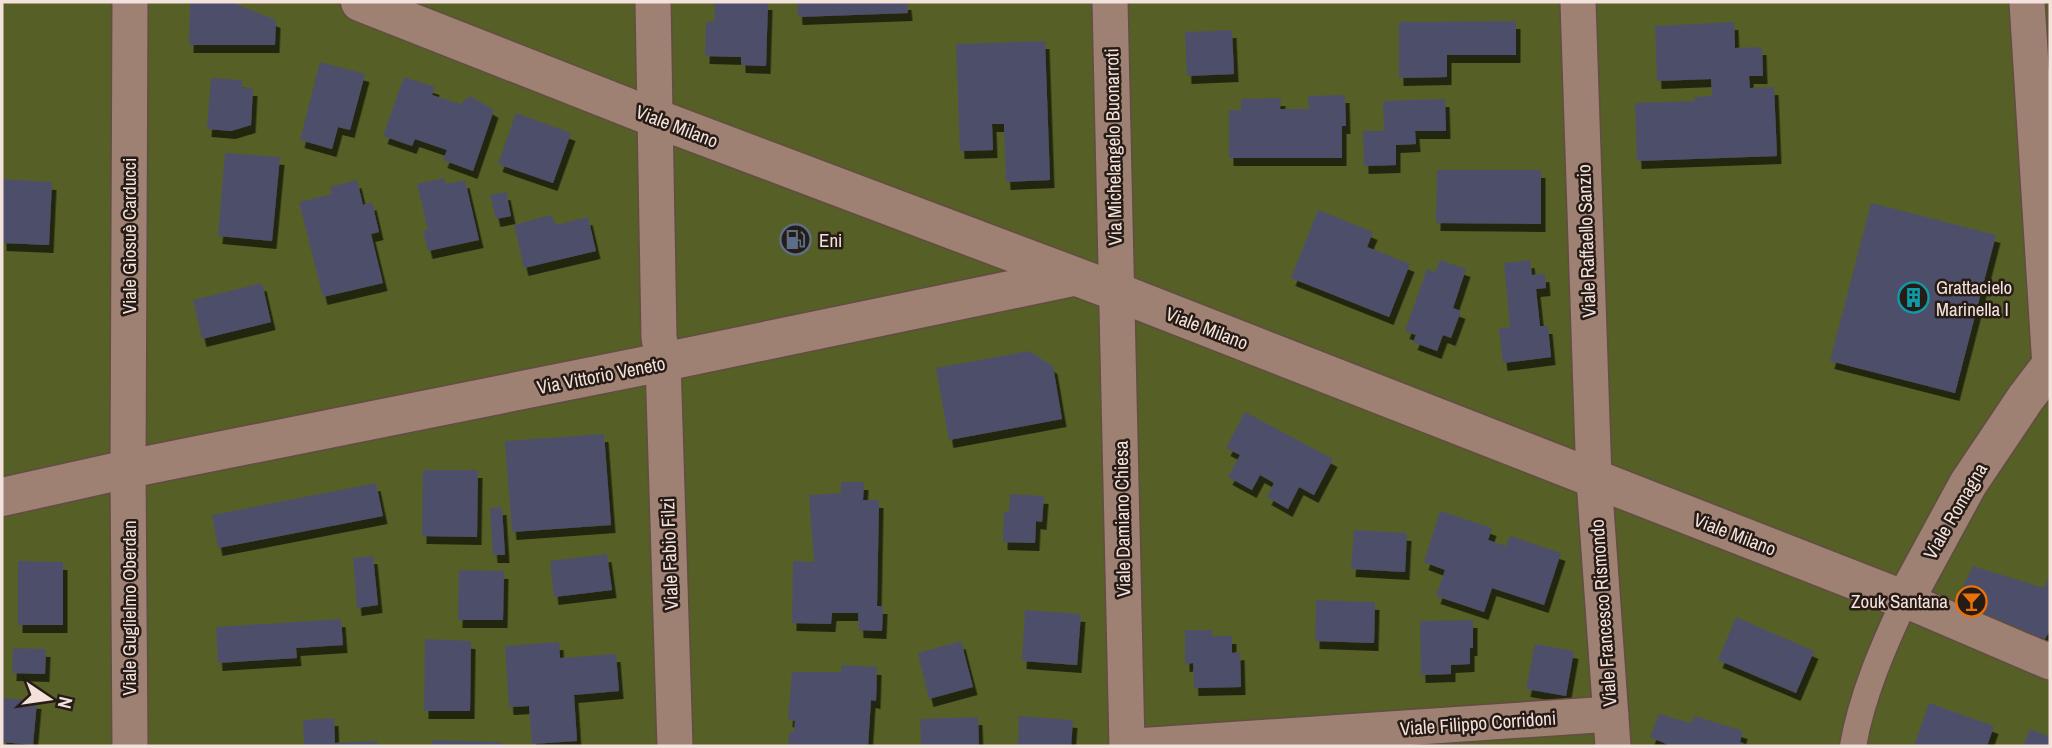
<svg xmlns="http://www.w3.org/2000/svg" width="2052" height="748" font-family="'Archivo Narrow',sans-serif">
<defs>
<filter id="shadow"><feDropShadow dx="4.5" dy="8" stdDeviation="0" flood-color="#0009"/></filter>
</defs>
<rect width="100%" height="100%" fill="#4a3025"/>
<!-- green -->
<path fill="#555f26" d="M 2,2 L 2050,2 L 2050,746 L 2,746 Z"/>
<!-- building -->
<path fill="#4d506a" filter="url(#shadow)" d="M 190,2 L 231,2 L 276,20 L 275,45 L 189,45 Z
M 715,2 L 768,2 L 766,66 L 741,65 L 741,57 L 705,56 L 706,22 L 714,22 Z
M 797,2 L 907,2 L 908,13 L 798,17 Z
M 1516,21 L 1516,55 L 1447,55 L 1447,77 L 1399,78 L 1399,22 Z
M 1734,22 L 1735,48 L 1762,47 L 1763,76 L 1749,76 L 1750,88 L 1774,87 L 1777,156 L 1637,161 L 1635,103 L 1695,101 L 1694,97 L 1712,96 L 1711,79 L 1657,81 L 1655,26 Z
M 1232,30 L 1234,74 L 1187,76 L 1185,32 Z
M 1045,41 L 1050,180 L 1006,182 L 1004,124 L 992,124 L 993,150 L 960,151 L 956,44 Z
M 320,62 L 365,74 L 350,130 L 338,127 L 332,149 L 300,140 Z
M 404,77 L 435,87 L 432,95 L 460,104 L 470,96 L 494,110 L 473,171 L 443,160 L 447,150 L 415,139 L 412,146 L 383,136 Z
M 211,78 L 242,80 L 242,88 L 253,88 L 251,125 L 231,131 L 207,129 Z
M 1345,95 L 1346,126 L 1342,126 L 1342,158 L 1229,158 L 1229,110 L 1241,110 L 1241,99 L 1281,98 L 1280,109 L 1309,109 L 1308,96 Z
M 1445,99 L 1446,131 L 1415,131 L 1416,144 L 1396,145 L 1396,165 L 1364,166 L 1363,131 L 1384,131 L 1383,101 Z
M 516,113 L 571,133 L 553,183 L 498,164 Z
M 225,153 L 280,157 L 272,241 L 218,236 Z
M 1437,170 L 1541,170 L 1541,224 L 1436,223 Z
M 444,178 L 446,184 L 465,180 L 479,240 L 428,251 L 423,231 L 428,230 L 417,184 Z
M 2,179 L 52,182 L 49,245 L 2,243 Z
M 357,180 L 363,205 L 372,202 L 379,232 L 371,234 L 383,283 L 323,297 L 299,202 L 332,194 L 330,187 Z
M 506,192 L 511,216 L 496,219 L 490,195 Z
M 1871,203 L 1996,235 L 1955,393 L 1830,361 Z
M 1318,210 L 1373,232 L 1367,247 L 1410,264 L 1389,317 L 1291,278 Z
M 550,215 L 557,225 L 588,217 L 596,251 L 524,268 L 514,225 Z
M 1440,260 L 1466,269 L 1453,308 L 1461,311 L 1451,338 L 1443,335 L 1437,351 L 1413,342 L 1416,335 L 1405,331 L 1427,269 L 1435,272 Z
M 1530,260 L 1532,275 L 1545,274 L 1546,288 L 1536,289 L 1540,326 L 1548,326 L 1551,357 L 1503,363 L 1499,328 L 1510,327 L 1504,263 Z
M 262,283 L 271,322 L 202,339 L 193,300 Z
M 1029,351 L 1053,366 L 1062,419 L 949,440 L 936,368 Z
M 1245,412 L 1333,459 L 1314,495 L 1299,487 L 1288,509 L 1267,497 L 1274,483 L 1260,475 L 1252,490 L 1228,477 L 1240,455 L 1226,448 Z
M 604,434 L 611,525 L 512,532 L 505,441 Z
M 423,470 L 478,470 L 477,537 L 422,536 Z
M 841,482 L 864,482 L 863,500 L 879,500 L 877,606 L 883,606 L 882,631 L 859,630 L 858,613 L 832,613 L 831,624 L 792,623 L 793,561 L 814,562 L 809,495 L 841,493 Z
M 376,483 L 383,516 L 218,548 L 212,515 Z
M 1010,494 L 1044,496 L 1042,522 L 1036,521 L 1035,543 L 1003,542 L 1004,512 L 1009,512 Z
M 502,507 L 505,555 L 493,555 L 490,508 Z
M 1440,511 L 1492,528 L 1488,540 L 1506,546 L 1510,536 L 1561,553 L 1544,605 L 1492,588 L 1484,612 L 1436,596 L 1445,570 L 1424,562 Z
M 1354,530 L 1407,533 L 1405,572 L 1351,569 Z
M 607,554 L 612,590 L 554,597 L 550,561 Z
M 373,556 L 378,605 L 357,608 L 353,558 Z
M 18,561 L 63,562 L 63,625 L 18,625 Z
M 1973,566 L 2044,588 L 2050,575 L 2050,630 L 2045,639 L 1953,607 Z
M 459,570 L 504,571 L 503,620 L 458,620 Z
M 1316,600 L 1375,602 L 1374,643 L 1315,641 Z
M 1025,610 L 1081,614 L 1077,665 L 1022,661 Z
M 1736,617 L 1814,651 L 1796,693 L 1718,660 Z
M 341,619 L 343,645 L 296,648 L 297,658 L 218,663 L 216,627 Z
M 1473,620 L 1473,648 L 1470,648 L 1470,664 L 1451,665 L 1451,674 L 1421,675 L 1420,621 Z
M 1185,630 L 1212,630 L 1212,636 L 1232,636 L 1232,653 L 1240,652 L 1241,687 L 1194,688 L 1193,663 L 1185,664 Z
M 425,639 L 471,641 L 470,711 L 424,711 Z
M 961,641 L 973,687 L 929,699 L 918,653 Z
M 559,642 L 560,658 L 616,654 L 619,691 L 574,695 L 577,741 L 532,744 L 529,706 L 509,707 L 505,646 Z
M 1535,644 L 1574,651 L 1566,696 L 1526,689 Z
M 13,648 L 46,649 L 45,674 L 12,673 Z
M 842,665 L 877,667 L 876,701 L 871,700 L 868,746 L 788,746 L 789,732 L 794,732 L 795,721 L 788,719 L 792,672 L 841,672 Z
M 2,698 L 37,701 L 33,745 L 2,742 Z
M 1929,703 L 1994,726 L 1987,746 L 1914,746 Z
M 1659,714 L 1691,723 L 1695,716 L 1743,731 L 1740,742 L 1750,746 L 1671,746 L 1650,737 Z
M 1019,716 L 1073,720 L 1071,746 L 1018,746 Z
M 978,717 L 979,746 L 921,746 L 920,719 Z
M 334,718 L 335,743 L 377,741 L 378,746 L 304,746 L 303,720 Z
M 2030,729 L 2050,737 L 2050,746 L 2023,746 Z
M 432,740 L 502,742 L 502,746 L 432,746 Z"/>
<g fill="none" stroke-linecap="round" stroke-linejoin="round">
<defs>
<path id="pedestrian" d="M 1853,746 C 1862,695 1883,647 1905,600"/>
<path id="minor" d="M 653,2 L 659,337 L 663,362 L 675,746
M 1110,2 L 1127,746
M 1578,2 L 1594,480 L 1613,746
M 2027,2 L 2050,367
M 1905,600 L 2050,662
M 130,746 L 128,469 L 130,2
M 1136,746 L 1611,714"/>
<path id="tertiary" d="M 360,2 L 655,118 L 1117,292 L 1905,600 L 1968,484 L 2025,399 L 2050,366
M 2,497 L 128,469 L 663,362 L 1073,277"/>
</defs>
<!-- pedestrian casing -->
<use href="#pedestrian" stroke="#624c43" stroke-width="29"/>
<!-- minor casing -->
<use href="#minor" stroke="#624c43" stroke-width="38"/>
<!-- tertiary casing -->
<use href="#tertiary" stroke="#624c43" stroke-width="41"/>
<!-- pedestrian -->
<use href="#pedestrian" stroke="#9f8174" stroke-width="26"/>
<!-- minor -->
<use href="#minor" stroke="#9f8174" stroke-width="35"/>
<!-- tertiary -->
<use href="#tertiary" stroke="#9f8174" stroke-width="38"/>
</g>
<!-- icons -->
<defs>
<symbol id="fuel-ring" viewBox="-11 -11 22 22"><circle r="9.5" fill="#271b16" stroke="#5c6f8a" stroke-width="1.5"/><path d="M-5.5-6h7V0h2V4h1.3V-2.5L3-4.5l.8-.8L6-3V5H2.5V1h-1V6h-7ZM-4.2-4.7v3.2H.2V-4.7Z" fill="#5c6f8a"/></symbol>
<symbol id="building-ring" viewBox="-11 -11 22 22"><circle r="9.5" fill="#271b16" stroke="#0f9aa8" stroke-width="1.5"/><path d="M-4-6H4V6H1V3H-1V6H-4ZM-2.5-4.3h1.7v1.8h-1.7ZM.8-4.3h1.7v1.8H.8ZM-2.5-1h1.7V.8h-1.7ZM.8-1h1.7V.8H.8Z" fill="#0f9aa8"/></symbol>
<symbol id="bar-ring" viewBox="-11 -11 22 22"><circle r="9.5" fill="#271b16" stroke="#e8710a" stroke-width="1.5"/><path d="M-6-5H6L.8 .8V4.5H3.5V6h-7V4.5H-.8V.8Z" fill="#e8710a"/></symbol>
</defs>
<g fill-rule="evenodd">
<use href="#fuel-ring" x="778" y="222" width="35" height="35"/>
<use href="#building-ring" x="1896" y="280" width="35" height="35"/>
<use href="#bar-ring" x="1954" y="584" width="35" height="35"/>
</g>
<g text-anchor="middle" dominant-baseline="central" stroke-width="5" stroke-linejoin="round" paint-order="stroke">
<!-- street labels -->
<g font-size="19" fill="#f3e2db" stroke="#271b16">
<text transform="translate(677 126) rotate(21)">Viale Milano</text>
<text transform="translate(1113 147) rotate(-91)">Via Michelangelo Buonarroti</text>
<text transform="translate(129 236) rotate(-90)">Viale Giosuè Carducci</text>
<text transform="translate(1586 241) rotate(-92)">Viale Raffaello Sanzio</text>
<text transform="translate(1207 328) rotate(21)">Viale Milano</text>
<text transform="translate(601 375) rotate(-11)">Via Vittorio Veneto</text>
<text transform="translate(1955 511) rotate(-60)">Viale Romagna</text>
<text transform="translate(1122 519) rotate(-91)">Viale Damiano Chiesa</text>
<text transform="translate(1735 534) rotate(21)">Viale Milano</text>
<text transform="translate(669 554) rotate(-92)">Viale Fabio Filzi</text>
<text transform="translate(129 608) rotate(-90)">Viale Guglielmo Oberdan</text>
<text transform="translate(1603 613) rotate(-94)">Viale Francesco Rismondo</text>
<text transform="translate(1478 723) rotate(-4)">Viale Filippo Corridoni</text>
</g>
<!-- poi labels -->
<g font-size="19" fill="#f3e2db" stroke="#271b16" text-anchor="start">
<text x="819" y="240">Eni</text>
<text x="1936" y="287">Grattacielo<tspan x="1936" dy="22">Marinella I</tspan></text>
<text x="1948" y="601" text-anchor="end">Zouk Santana</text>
</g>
</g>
<!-- border -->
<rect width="2052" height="748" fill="none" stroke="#f3e2db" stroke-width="7"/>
<!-- north arrow -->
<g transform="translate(49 699) rotate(103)" stroke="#271b16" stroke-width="5" paint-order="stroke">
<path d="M0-5L12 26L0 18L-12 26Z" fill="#f3e2db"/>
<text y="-10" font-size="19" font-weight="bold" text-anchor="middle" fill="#f3e2db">N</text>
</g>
</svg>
